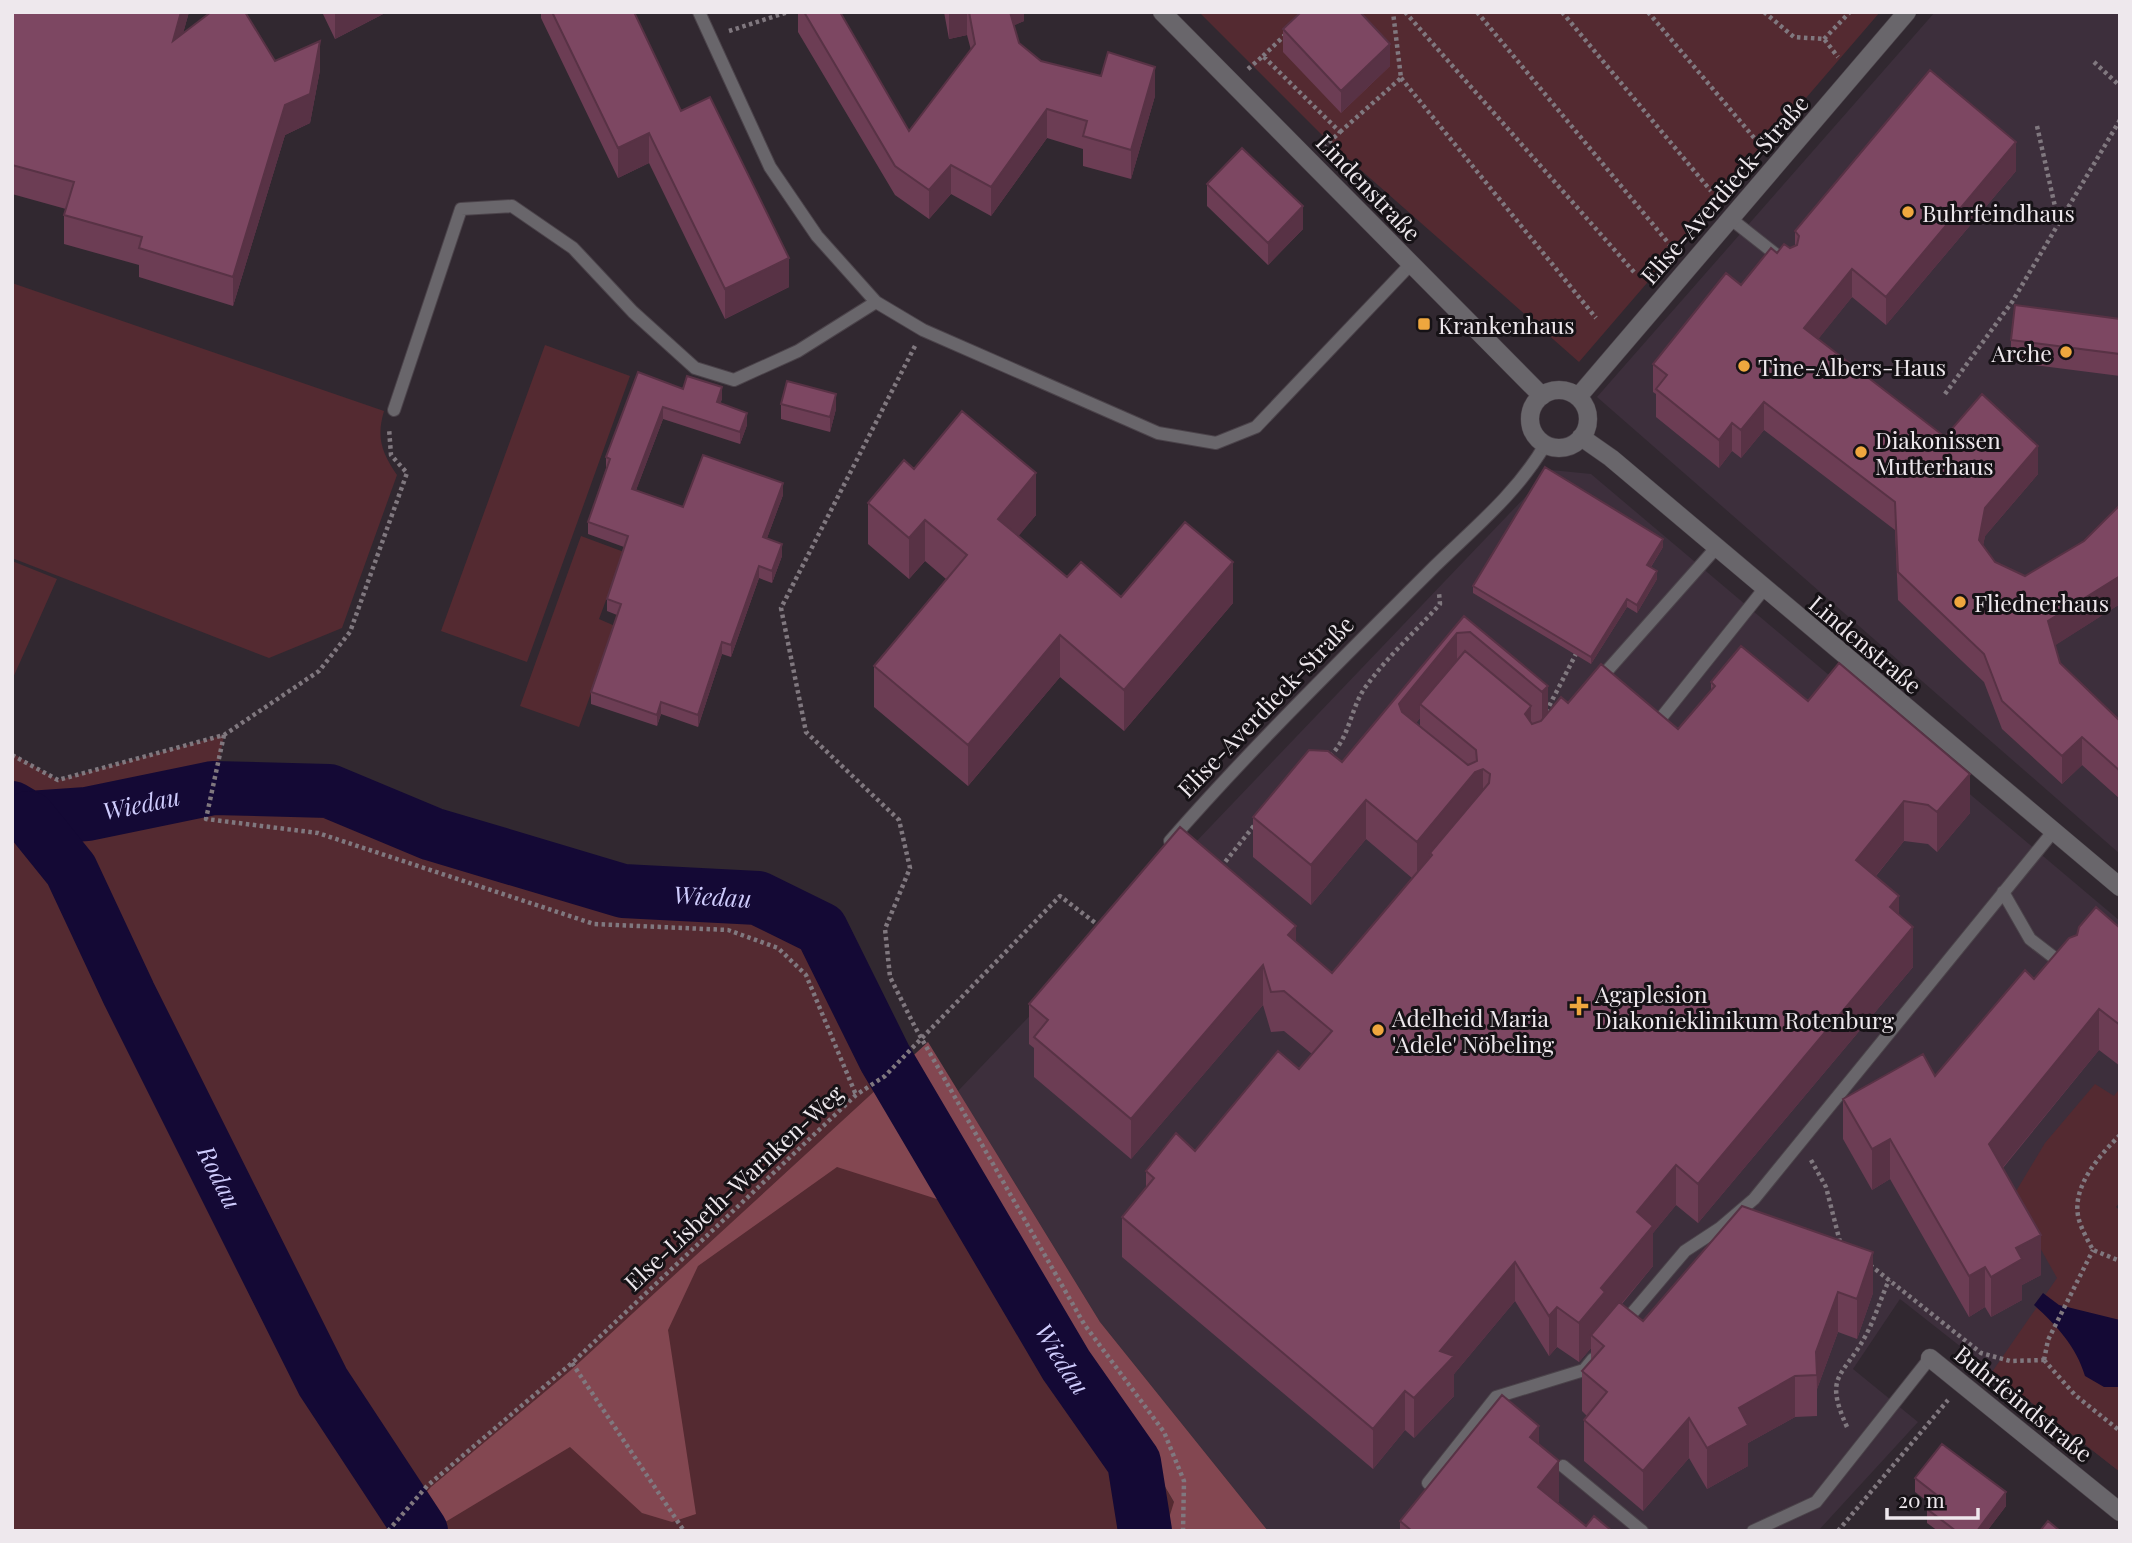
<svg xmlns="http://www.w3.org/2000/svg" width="2132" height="1543" font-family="'Playfair Display',serif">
<rect width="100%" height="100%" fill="#312830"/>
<!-- built -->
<path fill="#3d2f3c" d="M 1935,12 L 2120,12 L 2120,854 L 1597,397 Z
M 1551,470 L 1591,474 L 2120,921 L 2120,1202 L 2116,1207 L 2120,1211 L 2120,1472 L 1900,1299 L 1853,1369 L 1918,1422 L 1818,1531 L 1268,1531 L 1100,1322 L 958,1091 Z"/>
<!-- green -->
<path fill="#542a31" d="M 1199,12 L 1880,12 L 1579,362 L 1329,142 Z
M 12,283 L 384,411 C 376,438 382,453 397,475 L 342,628 L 269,658 L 12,558 Z
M 545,345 L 630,376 L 527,662 L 441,631 Z
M 581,536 L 624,552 L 599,619 L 615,626 L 579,727 L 520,706 Z
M 12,561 L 57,579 L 12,680 Z
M 224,735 L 217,772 L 273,768 L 335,775 L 409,808 L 603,869 L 663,879 L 722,878 L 790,890 L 834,917 L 859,960 L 915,1074 L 1174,1502 L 1199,1531 L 12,1531 L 12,753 L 58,780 Z
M 2095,1084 L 2114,1096 L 2120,1088 L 2120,1202 L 2116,1207 L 2120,1211 L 2120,1472 L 1992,1372 L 2057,1278 L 2012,1198 L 2045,1143 Z"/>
<!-- forest -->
<path fill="#834751" d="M 928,1042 L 1100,1322 L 1268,1531 L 1165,1531 L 1174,1502 L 1134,1434 L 1109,1455 L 940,1200 L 837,1167 L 698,1266 L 668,1330 L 696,1514 L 672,1522 L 642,1513 L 570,1447 L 442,1524 L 446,1531 L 443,1531 L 441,1525 L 436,1531 L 392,1531 L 431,1487 L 571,1370 Z"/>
<!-- water -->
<path fill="#140935" d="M 2043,1293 L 2059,1305 L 2120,1320 L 2120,1387 L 2104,1387 L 2085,1376 C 2076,1346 2057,1326 2034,1305 Z"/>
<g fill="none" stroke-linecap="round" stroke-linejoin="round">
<!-- river -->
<g stroke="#140935" stroke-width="54">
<path id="s1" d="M 12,808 L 29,818 L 87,814 L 213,788 L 329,791 L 432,834 L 623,891 L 758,898 L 821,929 L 885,1058 L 1066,1365 L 1134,1462 L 1145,1531"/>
<path id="s2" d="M 29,818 L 71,870 L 129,994 L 323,1382 L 421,1531"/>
</g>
<defs>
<path id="service" d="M 699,12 L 770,167 L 817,236 L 876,302 L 923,330 L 1158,433 L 1216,443 L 1256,427 L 1410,265
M 1731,219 L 1783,260
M 394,410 L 461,209 L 512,206 L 573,248 L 633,312 L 695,368 L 734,380 L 798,351 L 876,302
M 1598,681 L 1716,548
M 1653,728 L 1764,589
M 1170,841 C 1254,745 1345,656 1435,566 C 1475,527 1516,494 1545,445
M 2003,892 L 2030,939 L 2065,966
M 1623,1324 L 1685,1251 L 1720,1228 L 1754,1199 L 2052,833
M 1563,1466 L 1642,1531
M 1428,1483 L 1496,1397 L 1584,1370 L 1593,1359
M 1753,1531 L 1816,1502 L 1930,1358"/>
<path id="minor" d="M 1162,12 L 1542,396
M1530 419a29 29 0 1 1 58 0a29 29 0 1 1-58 0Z
M 1578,397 L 1907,12
M 1581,437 L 1611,458 L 2120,887
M 1930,1358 L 2120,1512"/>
</defs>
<!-- service casing -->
<use href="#service" stroke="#4b434a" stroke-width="14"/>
<!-- minor casing -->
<use href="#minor" stroke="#4b434a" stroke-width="19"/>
<!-- path -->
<path stroke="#80787f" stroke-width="4.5" stroke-dasharray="3.5 3.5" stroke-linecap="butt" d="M 1405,12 L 1634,272
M 1477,12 L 1675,251
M 1562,12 L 1711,191
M 1648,12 L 1761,146
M 1764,12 L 1794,37 L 1824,39 L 1838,57
M 729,31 L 788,12
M 1824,39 L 1850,12
M 1263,56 L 1285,35
M 2094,62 L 2120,86
M 1248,69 L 1263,56 L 1340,132 L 1325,146
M 1401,78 L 1596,318
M 2037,126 L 2058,220
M 1340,132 L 1401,78 L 1393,12
M 915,346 L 781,608 L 806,732 L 899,820 L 910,868 L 885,929 L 890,977 L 915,1027 L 1084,1324 L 1164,1432 L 1184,1481 L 1183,1531
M 1945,394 L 2012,302 L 2120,120
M 1546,712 L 1577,652
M 224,735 L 206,819 L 318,833 L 594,924 L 728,930 L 778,948 L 806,975 L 856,1095
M 12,755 L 58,780 L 224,735 L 319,671 L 350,632 L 407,473 L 391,455 L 389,428
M 1330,756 C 1351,736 1350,707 1367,685 C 1388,656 1416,631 1440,604 L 1439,593
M 1221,867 L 1257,822
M 2120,1135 C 2099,1156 2070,1188 2079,1220 C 2082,1230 2088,1241 2093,1250 L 2120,1261
M 1811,1160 L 1826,1187 L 1840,1242 L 1844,1245
M 1870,1265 L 1981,1353 L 2010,1361 L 2044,1360
M 2044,1360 L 2048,1340 L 2093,1250
M 2044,1360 L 2075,1395 L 2120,1431
M 572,1363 L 684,1531
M 1847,1427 C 1823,1374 1843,1378 1866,1335 C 1875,1318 1881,1298 1889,1280
M 388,1531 L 427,1486 L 572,1363 L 856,1095 L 885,1076 L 1060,896 L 1098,925
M 1838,1531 L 1948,1400"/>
<!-- service -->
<use href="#service" stroke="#69666b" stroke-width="12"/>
<!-- minor -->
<use href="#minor" stroke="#69666b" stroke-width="18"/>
</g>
<!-- wall -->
<path fill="#6c3d54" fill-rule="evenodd" d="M 12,12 L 189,12 L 183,33 L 275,61 L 320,70 L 310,123 L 285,135 L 233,306 L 139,277 L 139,265 L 64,244 L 64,215 L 66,209 L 12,194 Z
M 322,12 L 387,12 L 335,39 Z
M 541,12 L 634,12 L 681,111 L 789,287 L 725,319 L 649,163 L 618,178 L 541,18 Z
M 798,12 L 840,12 L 909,131 L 971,50 L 967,35 L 949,39 L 944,12 L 1024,12 L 1024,21 L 1014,25 L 1019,43 L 1041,61 L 1155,96 L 1131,179 L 1083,166 L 1083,149 L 1047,138 L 991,216 L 951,194 L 929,219 L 895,195 L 798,32 Z
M 1283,29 L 1390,66 L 1341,113 L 1283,52 Z
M 2016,171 L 1886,325 L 1852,297 L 1818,339 L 1945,437 L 2038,474 L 1985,536 L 1983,545 L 1995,562 L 2025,576 L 2084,541 L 2120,505 L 2120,604 L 2055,645 L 2060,663 L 2120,721 L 2120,799 L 2082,765 L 2062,784 L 2002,729 L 1984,682 L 1898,600 L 1895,530 L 1764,430 L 1741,458 L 1732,451 L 1719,468 L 1656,417 L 1656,394 L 1653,392 L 1653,364 L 1777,253 L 1795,246 L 1795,231 Z
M 1207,184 L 1303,229 L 1268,265 L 1207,206 Z
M 2120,319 L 2120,376 L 2011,362 L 2011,340 Z
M 683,389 L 722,399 L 720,403 L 747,425 L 740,444 L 663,419 L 636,490 L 683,507 L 783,495 L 767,538 L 782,556 L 772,583 L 759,578 L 731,657 L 722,654 L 698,727 L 661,714 L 657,726 L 591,704 L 591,692 L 617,615 L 607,611 L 607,599 L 624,547 L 588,534 L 588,522 L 606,469 L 606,457 Z
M 781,404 L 836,409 L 830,432 L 781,419 Z
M 914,469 L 1036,515 L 1018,536 L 1067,577 L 1121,597 L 1233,603 L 1124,731 L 1060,677 L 968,786 L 874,707 L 874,666 L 946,579 L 925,561 L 909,579 L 868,544 L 868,503 Z
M 1663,547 L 1651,567 L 1657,579 L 1637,613 L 1627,607 L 1591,664 L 1473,593 L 1473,586 Z
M 1464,616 L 1548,686 L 1548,713 L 1568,703 L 1678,729 L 1711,691 L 1711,682 L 1808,701 L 1970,813 L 1937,852 L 1928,844 L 1904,841 L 1876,876 L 1899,915 L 1913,967 L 1698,1223 L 1676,1205 L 1653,1233 L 1653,1266 L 1622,1304 L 1643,1321 L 1742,1206 L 1873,1293 L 1857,1339 L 1838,1332 L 1817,1389 L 1817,1416 L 1795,1417 L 1748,1443 L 1748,1466 L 1707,1489 L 1689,1458 L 1643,1511 L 1584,1461 L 1584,1420 L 1587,1416 L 1582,1411 L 1582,1371 L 1591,1361 L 1591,1348 L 1579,1362 L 1557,1347 L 1549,1356 L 1515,1301 L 1454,1374 L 1454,1396 L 1414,1438 L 1405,1430 L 1373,1469 L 1122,1257 L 1122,1217 L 1146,1188 L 1146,1171 L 1195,1151 L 1299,1069 L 1312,1054 L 1284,1031 L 1271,1032 L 1263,1005 L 1131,1159 L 1034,1077 L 1034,1048 L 1029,1044 L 1029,1004 L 1296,943 L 1332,973 L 1412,878 L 1366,839 L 1311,905 L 1253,857 L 1253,817 L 1342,762 ZM 1420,718 L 1420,726 L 1416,723 Z
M 2120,928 L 2120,1066 L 2099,1050 L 2003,1168 L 2041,1275 L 2022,1285 L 2022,1300 L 1991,1317 L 1985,1307 L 1969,1317 L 1890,1179 L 1872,1190 L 1843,1139 L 1843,1099 L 1935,1076 L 2077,935 Z
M 1539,1445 L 1559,1501 L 1557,1503 L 1586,1526 L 1612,1531 L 1400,1531 L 1400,1521 Z
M 1915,1478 L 2006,1506 L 1987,1531 L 1938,1531 L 1927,1523 L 1927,1509 L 1931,1504 L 1915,1492 Z"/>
<!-- shaded-wall -->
<path fill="#583245" d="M 181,12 L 189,12 L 173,70 L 173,41 Z
M 335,12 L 387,12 L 335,39 Z
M 949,12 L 967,12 L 967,35 L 949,39 Z
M 1006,12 L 1024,12 L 1024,21 L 1006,29 Z
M 320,41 L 320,70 L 310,123 L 285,135 L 233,306 L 233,277 L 285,105 Z
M 1390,44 L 1390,66 L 1341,113 L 1341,91 Z
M 1155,67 L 1155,96 L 1131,179 L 1131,150 Z
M 1047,109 L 1047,138 L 991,216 L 991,187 Z
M 649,133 L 649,163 L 618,178 L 618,148 Z
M 2016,142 L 2016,171 L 1886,325 L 1886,297 Z
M 951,165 L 951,194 L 929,219 L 929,190 Z
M 1303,206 L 1303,229 L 1268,265 L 1268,243 Z
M 789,258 L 789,287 L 725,319 L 725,289 Z
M 1852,269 L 1852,297 L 1804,357 L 1804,328 Z
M 722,387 L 722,399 L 717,414 L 717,402 Z
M 836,394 L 836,409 L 830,432 L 830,417 Z
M 1764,402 L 1764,430 L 1741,458 L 1741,430 Z
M 663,407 L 663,419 L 632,501 L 632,489 Z
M 747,413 L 747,425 L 740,444 L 740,432 Z
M 1732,423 L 1732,451 L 1719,468 L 1719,440 Z
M 2038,446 L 2038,474 L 1985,536 L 1979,568 L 1979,540 L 1985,508 Z
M 1036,473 L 1036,515 L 998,561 L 998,519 Z
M 783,483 L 783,495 L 763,549 L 763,537 Z
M 925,520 L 925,561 L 909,579 L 909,538 Z
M 1663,539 L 1663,547 L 1647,573 L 1647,565 Z
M 782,544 L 782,556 L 772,583 L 772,571 Z
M 1233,562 L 1233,603 L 1124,731 L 1124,690 Z
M 759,566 L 759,578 L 731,657 L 731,645 Z
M 1657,571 L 1657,579 L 1637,613 L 1637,605 Z
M 2120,576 L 2120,604 L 2048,650 L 2048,621 Z
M 1627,599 L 1627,607 L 1591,664 L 1591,657 Z
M 1457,633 L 1457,672 L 1420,704 L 1420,718 L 1399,744 L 1399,704 Z
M 1060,635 L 1060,677 L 968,786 L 968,745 Z
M 722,642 L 722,654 L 698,727 L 698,715 Z
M 1548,686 L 1548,726 L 1542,732 L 1542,692 Z
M 661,702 L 661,714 L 657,726 L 657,715 Z
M 1531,706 L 1531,745 L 1525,714 Z
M 2082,737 L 2082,765 L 2062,784 L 2062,756 Z
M 1483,769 L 1483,808 L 1430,853 L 1430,865 L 1417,882 L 1417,842 L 1475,772 Z
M 1970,774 L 1970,813 L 1937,852 L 1937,812 Z
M 1366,800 L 1366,839 L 1311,905 L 1311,865 Z
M 1904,801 L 1904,841 L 1856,900 L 1856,860 Z
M 1899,896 L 1899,935 L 1890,907 Z
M 1296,926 L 1296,966 L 1288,935 Z
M 1913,927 L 1913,967 L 1698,1223 L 1698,1184 Z
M 1263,965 L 1263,1005 L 1131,1159 L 1131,1119 Z
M 2099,1009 L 2099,1050 L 1989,1184 L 1989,1144 Z
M 1890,1139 L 1890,1179 L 1872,1190 L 1872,1149 Z
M 1676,1165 L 1676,1205 L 1653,1233 L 1653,1266 L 1605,1323 L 1591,1335 L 1591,1348 L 1579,1362 L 1579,1323 L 1637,1212 Z
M 2041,1235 L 2041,1275 L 2022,1285 L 2022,1300 L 1991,1317 L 1991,1277 L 2016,1248 Z
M 1873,1252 L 1873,1293 L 1857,1339 L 1857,1299 Z
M 1515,1262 L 1515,1301 L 1454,1374 L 1454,1396 L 1414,1438 L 1414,1398 L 1440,1351 Z
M 1985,1267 L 1985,1307 L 1969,1317 L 1969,1276 Z
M 1838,1292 L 1838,1332 L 1817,1389 L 1816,1352 Z
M 1557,1307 L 1557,1347 L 1549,1356 L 1549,1316 Z
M 1795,1376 L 1795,1417 L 1748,1443 L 1748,1466 L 1707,1489 L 1707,1448 L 1739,1408 Z
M 1405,1391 L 1405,1430 L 1373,1469 L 1373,1429 Z
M 1689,1418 L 1689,1458 L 1643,1511 L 1643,1471 Z
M 1539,1426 L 1539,1466 L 1530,1437 Z
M 1559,1461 L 1559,1501 L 1538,1527 L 1538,1487 Z
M 2006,1492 L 2006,1506 L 1987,1531 L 1977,1531 Z"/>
<!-- building -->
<path fill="#7d4762" stroke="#583245" stroke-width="2" d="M 12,12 L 181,12 L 173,41 L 211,12 L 245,12 L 275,61 L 320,41 L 310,94 L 285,105 L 233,277 L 139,248 L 142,237 L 64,215 L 74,182 L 12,165 Z
M 552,12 L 634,12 L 681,111 L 710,97 L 789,258 L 725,289 L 649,133 L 618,148 Z
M 804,12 L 840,12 L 909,131 L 975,44 L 969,12 L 1010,12 L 1019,43 L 1041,61 L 1101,76 L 1108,52 L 1155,67 L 1131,150 L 1083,136 L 1087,121 L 1047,109 L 991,187 L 951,165 L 929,190 L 895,166 Z
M 1301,12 L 1360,12 L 1390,44 L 1341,91 L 1283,29 Z
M 1930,70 L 2016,142 L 1886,297 L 1852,269 L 1804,328 L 1945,437 L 1982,394 L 2038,446 L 1985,508 L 1979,540 L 1995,562 L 2025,576 L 2084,541 L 2120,505 L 2120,576 L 2048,621 L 2060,663 L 2120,721 L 2120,771 L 2082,737 L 2062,756 L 2002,701 L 1984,654 L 1898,572 L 1895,502 L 1764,402 L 1741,430 L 1732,423 L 1719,440 L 1656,389 L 1667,375 L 1653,364 L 1726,273 L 1741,285 L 1771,248 L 1777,253 L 1784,244 L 1790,248 L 1797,245 L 1799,236 L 1795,231 Z
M 1242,148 L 1303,206 L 1268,243 L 1207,184 Z
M 2015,305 L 2120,319 L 2120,354 L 2011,340 Z
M 638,372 L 683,389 L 687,376 L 722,387 L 717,402 L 747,413 L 740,432 L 663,407 L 632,489 L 683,507 L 703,455 L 783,483 L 763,537 L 782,544 L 772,571 L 759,566 L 731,645 L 722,642 L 698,715 L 661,702 L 657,715 L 591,692 L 621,604 L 607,599 L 628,536 L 588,522 L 610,459 L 606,457 Z
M 787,381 L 836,394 L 830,417 L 781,404 Z
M 962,411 L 1036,473 L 998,519 L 1067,577 L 1081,562 L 1121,597 L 1185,522 L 1233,562 L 1124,690 L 1060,635 L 968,745 L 874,666 L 967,555 L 925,520 L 909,538 L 868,503 L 904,460 L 914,469 Z
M 1545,467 L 1663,539 L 1647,565 L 1657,571 L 1637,605 L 1627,599 L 1591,657 L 1473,586 Z
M 1464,616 L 1548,686 L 1542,692 L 1470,632 L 1457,633 L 1399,704 L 1402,712 L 1468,765 L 1477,761 L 1476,750 L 1420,704 L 1465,651 L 1531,706 L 1525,714 L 1532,724 L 1541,721 L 1561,697 L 1568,703 L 1601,664 L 1678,729 L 1715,686 L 1711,682 L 1741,646 L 1808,701 L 1839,663 L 1970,774 L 1937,812 L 1928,805 L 1904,801 L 1856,860 L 1899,896 L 1890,907 L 1913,927 L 1698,1184 L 1676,1165 L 1637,1212 L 1653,1226 L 1601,1288 L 1605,1292 L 1579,1323 L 1557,1307 L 1549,1316 L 1515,1262 L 1440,1351 L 1454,1356 L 1414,1398 L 1405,1391 L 1373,1429 L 1122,1217 L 1154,1178 L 1146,1171 L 1176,1133 L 1195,1151 L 1278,1051 L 1299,1069 L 1332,1031 L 1284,991 L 1271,992 L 1263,965 L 1131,1119 L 1034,1037 L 1048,1020 L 1029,1004 L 1180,827 L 1296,926 L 1288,935 L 1332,973 L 1432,855 L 1430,853 L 1489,783 L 1490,774 L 1483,769 L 1475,772 L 1417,842 L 1366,800 L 1311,865 L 1253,817 L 1309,750 L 1328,751 L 1342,762 Z
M 2096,907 L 2120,928 L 2120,1025 L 2099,1009 L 1989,1144 L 2041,1235 L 2016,1248 L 2022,1259 L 1991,1277 L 1985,1267 L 1969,1276 L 1890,1139 L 1872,1149 L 1843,1099 L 1923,1054 L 1935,1076 L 2025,970 L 2034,979 L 2069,938 L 2077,935 L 2079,927 Z
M 1742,1206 L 1873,1252 L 1857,1299 L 1838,1292 L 1816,1352 L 1817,1375 L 1795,1376 L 1739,1408 L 1748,1425 L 1707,1448 L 1689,1418 L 1643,1471 L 1584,1420 L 1607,1392 L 1582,1371 L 1604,1346 L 1591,1335 L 1619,1302 L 1643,1321 Z
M 1502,1395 L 1539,1426 L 1530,1437 L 1559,1461 L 1538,1487 L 1586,1526 L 1594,1516 L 1612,1531 L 1412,1531 L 1400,1521 Z
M 1942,1444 L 2006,1492 L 1977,1531 L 1956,1531 L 1927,1509 L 1938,1496 L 1915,1478 Z
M 2048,1521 L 2060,1531 L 2040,1531 Z"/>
<!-- markers -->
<g fill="#efa73e" stroke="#161216" stroke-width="2.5">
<circle cx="1908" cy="212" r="7"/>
<rect x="1417" y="317" width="14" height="14" rx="3.5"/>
<circle cx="2066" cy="352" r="7"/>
<circle cx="1744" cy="366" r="7"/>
<circle cx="1861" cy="452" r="7"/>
<circle cx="1960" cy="602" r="7"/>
<path d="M1575.5 995.5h7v7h7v7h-7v7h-7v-7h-7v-7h7z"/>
<circle cx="1378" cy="1030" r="7"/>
</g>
<g text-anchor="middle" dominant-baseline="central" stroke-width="6" stroke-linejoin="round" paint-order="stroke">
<!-- street labels -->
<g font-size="23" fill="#eee8ed" stroke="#161216">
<text transform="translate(1369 187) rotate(46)">Lindenstraße</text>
<text transform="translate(1724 189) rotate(-49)">Elise-Averdieck-Straße</text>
<text transform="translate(1866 644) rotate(40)">Lindenstraße</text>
<text transform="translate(1265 706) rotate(-46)">Elise-Averdieck-Straße</text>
<text transform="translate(733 1187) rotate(-43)">Else-Lisbeth-Warnken-Weg</text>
<text transform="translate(2024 1403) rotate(39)">Buhrfeindstraße</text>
</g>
<!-- poi labels -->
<g font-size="23" fill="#eee8ed" stroke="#161216" text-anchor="start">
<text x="1922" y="212">Buhrfeindhaus</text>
<text x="1438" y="324">Krankenhaus</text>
<text x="2052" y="352" text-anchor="end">Arche</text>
<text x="1758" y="366">Tine-Albers-Haus</text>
<text x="1875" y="439">Diakonissen<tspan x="1875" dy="26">Mutterhaus</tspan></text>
<text x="1974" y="602">Fliednerhaus</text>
<text x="1595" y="993">Agaplesion<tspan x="1595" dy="26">Diakonieklinikum Rotenburg</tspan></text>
<text x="1392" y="1017">Adelheid Maria<tspan x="1392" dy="26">'Adele' Nöbeling</tspan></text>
</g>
<!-- water labels -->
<g font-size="24" font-style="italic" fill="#cfccfd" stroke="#161216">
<text stroke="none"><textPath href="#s1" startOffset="133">Wiedau</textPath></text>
<text stroke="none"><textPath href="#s1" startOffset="723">Wiedau</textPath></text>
<text stroke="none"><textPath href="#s2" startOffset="408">Rodau</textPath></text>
<text stroke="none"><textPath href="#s1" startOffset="1332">Wiedau</textPath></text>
</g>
</g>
<!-- border -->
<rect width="2132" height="1543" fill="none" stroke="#eee8ed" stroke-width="28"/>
<!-- scale -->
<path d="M1887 1508v10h91v-10" fill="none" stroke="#eee8ed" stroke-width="3.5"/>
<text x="1898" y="1508" font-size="21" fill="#eee8ed" stroke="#161216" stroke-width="5" paint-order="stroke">20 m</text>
</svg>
